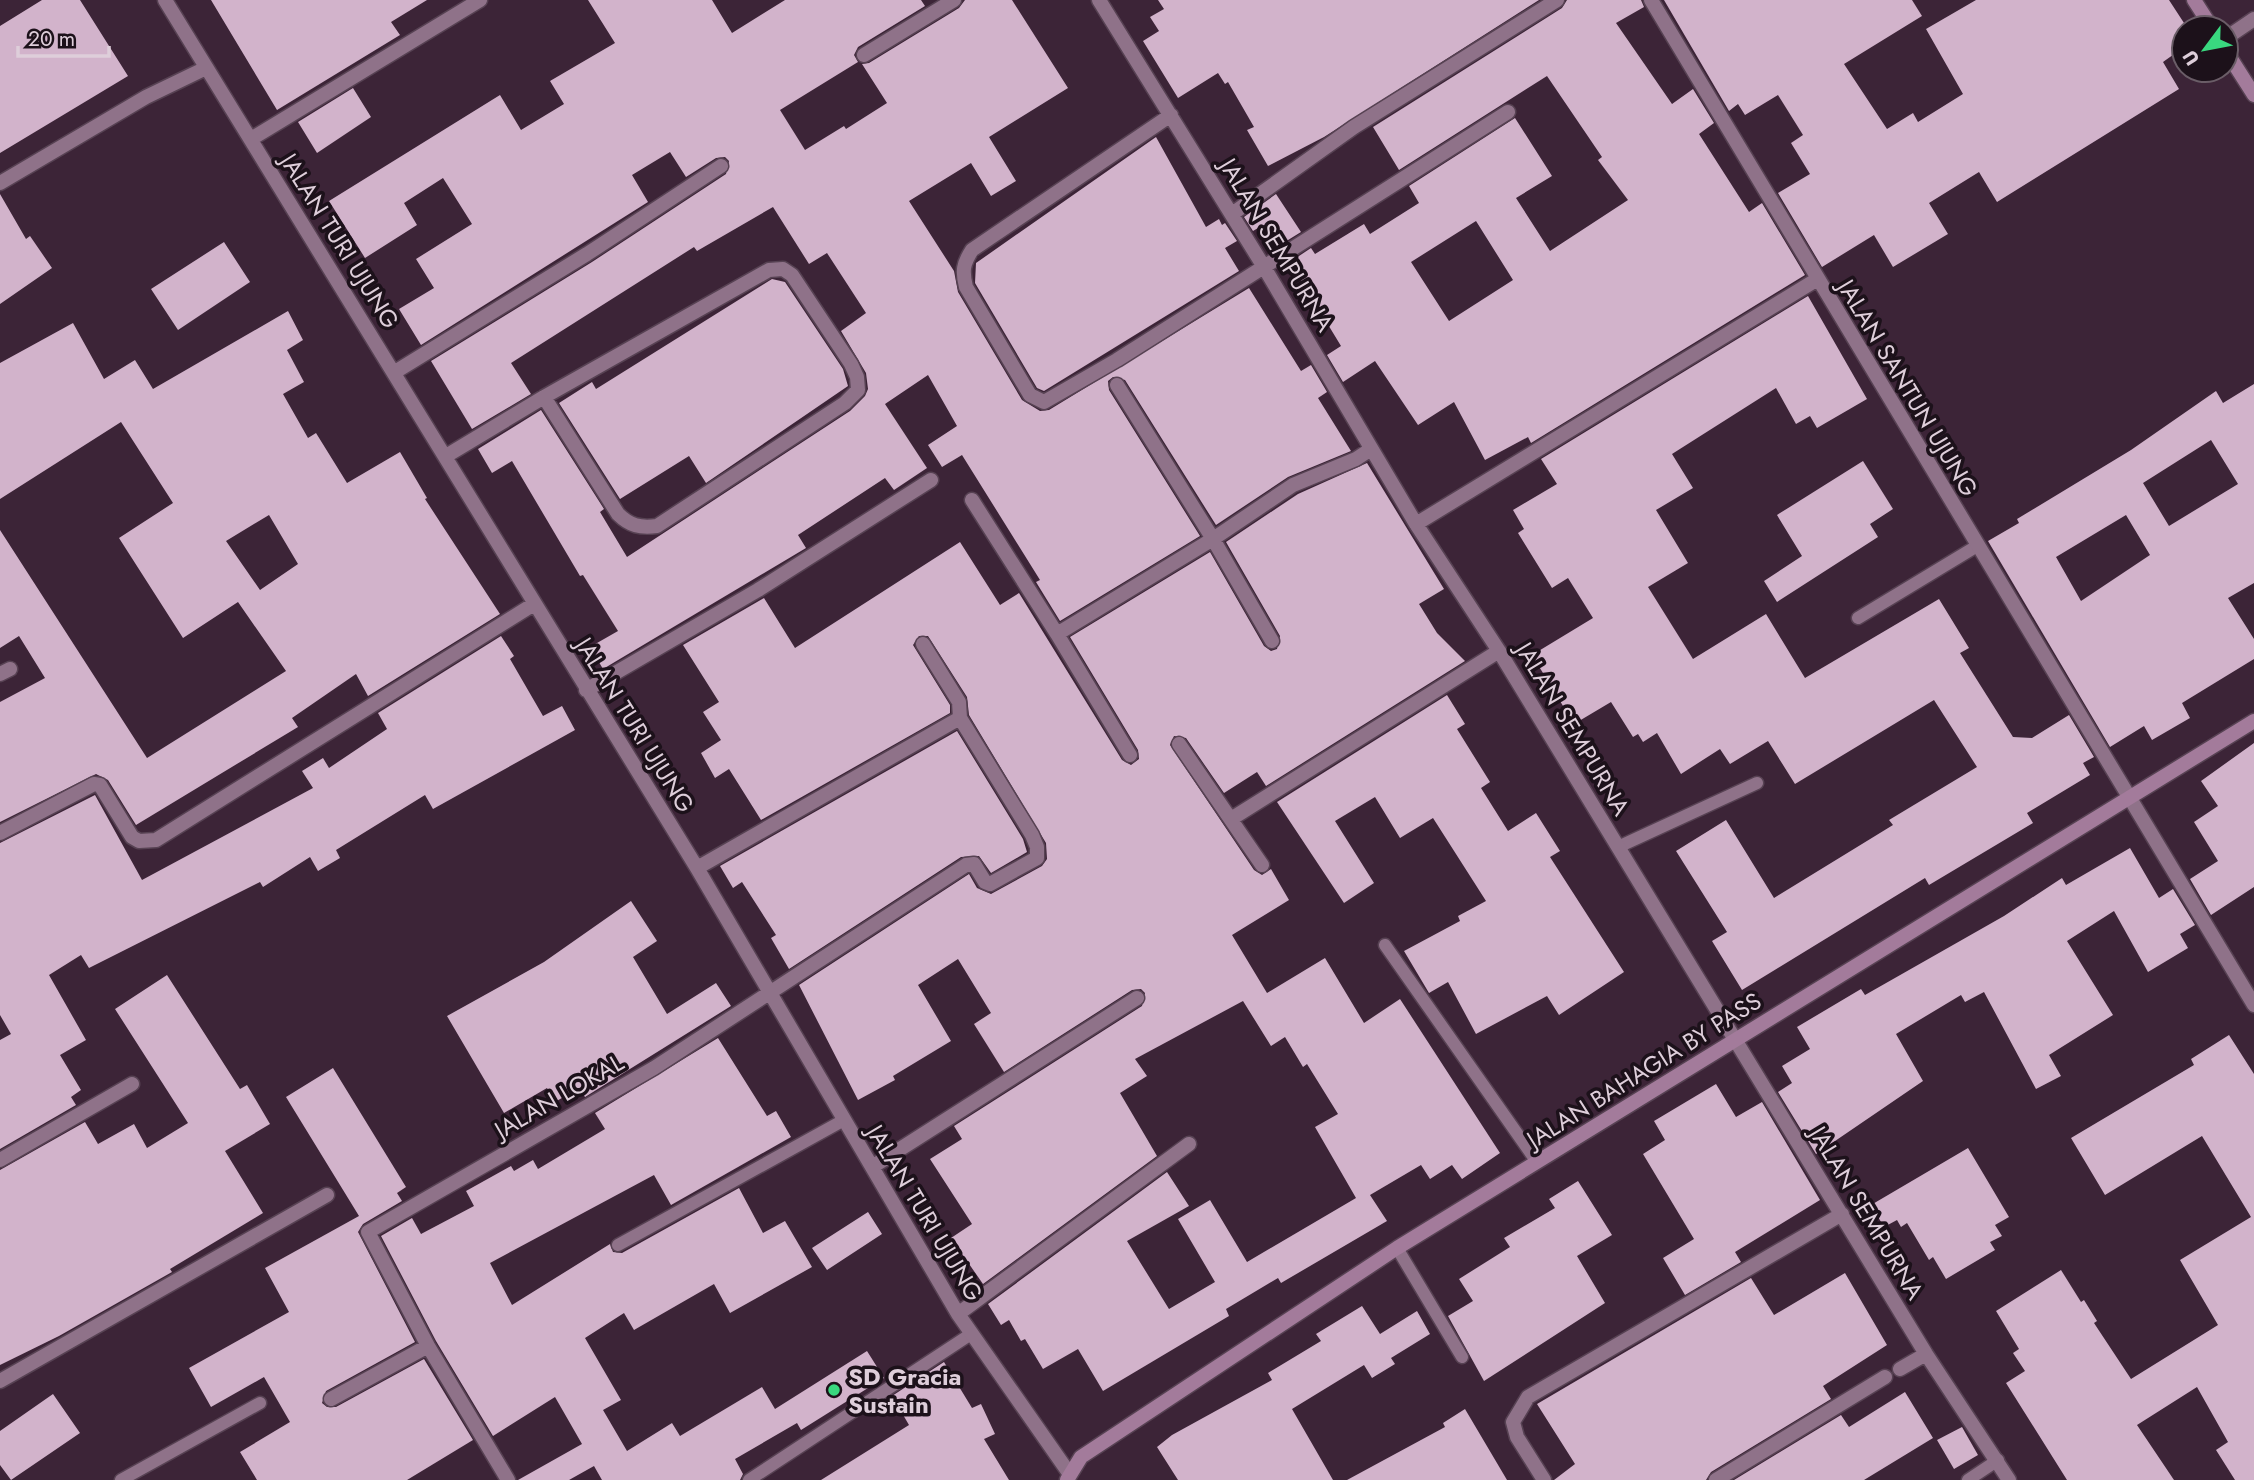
<svg xmlns="http://www.w3.org/2000/svg" width="2254" height="1480" font-family="Jost,sans-serif">
<rect width="100%" height="100%" fill="#3c2437"/>
<!-- building -->
<path fill="#d2b3cb" fill-rule="evenodd" d="M 42,0 L 80,0 L 128,76 L 0,153 L 0,26 Z
M 211,0 L 427,0 L 391,22 L 400,35 L 277,110 Z
M 588,0 L 712,0 L 732,33 L 785,0 L 921,0 L 925,6 L 858,47 L 854,55 L 858,62 L 780,110 L 805,150 L 844,126 L 846,129 L 887,103 L 862,64 L 869,63 L 959,8 L 965,0 L 1012,0 L 1068,88 L 989,137 L 1016,181 L 991,196 L 971,163 L 909,201 L 954,271 L 958,292 L 1022,400 L 1040,411 L 1049,410 L 1249,288 L 1301,371 L 1311,365 L 1327,392 L 1318,398 L 1351,451 L 1288,477 L 1216,525 L 1125,380 L 1113,377 L 1108,381 L 1109,390 L 1200,536 L 1060,621 L 1036,582 L 1040,580 L 962,455 L 942,467 L 928,445 L 957,426 L 928,375 L 885,404 L 927,468 L 894,490 L 885,478 L 798,535 L 806,548 L 603,669 L 590,647 L 618,631 L 583,575 L 580,576 L 512,461 L 492,473 L 478,449 L 541,410 L 604,509 L 600,512 L 627,557 L 850,411 L 865,396 L 868,389 L 866,373 L 841,331 L 866,313 L 827,253 L 809,264 L 773,207 L 697,251 L 694,247 L 511,363 L 531,394 L 472,429 L 431,361 L 592,262 L 726,174 L 729,161 L 725,157 L 716,158 L 686,177 L 670,152 L 632,175 L 648,202 L 421,345 L 399,309 L 434,288 L 416,259 L 472,224 L 443,178 L 404,203 L 417,225 L 365,258 L 329,201 L 500,95 L 521,130 L 564,104 L 550,81 L 615,43 Z
M 1158,0 L 1539,0 L 1324,137 L 1268,166 L 1247,130 L 1254,127 L 1228,82 L 1225,84 L 1218,73 L 1178,98 L 1143,41 L 1159,31 L 1150,17 L 1164,9 Z
M 1567,0 L 1641,0 L 1644,7 L 1616,23 L 1672,104 L 1693,89 L 1714,123 L 1699,134 L 1749,212 L 1762,203 L 1805,275 L 1531,443 L 1528,437 L 1485,460 L 1454,402 L 1418,425 L 1375,361 L 1343,382 L 1327,355 L 1341,346 L 1290,262 L 1311,248 L 1315,254 L 1364,224 L 1370,234 L 1419,203 L 1409,186 L 1515,118 L 1552,176 L 1516,198 L 1550,251 L 1628,200 L 1598,160 L 1602,157 L 1547,76 L 1399,170 L 1373,127 L 1562,8 ZM 1476,221 L 1513,280 L 1449,321 L 1411,262 Z
M 1664,0 L 1912,0 L 1922,16 L 1844,64 L 1887,129 L 1913,113 L 1918,122 L 1963,94 L 1926,29 L 1976,0 L 2169,0 L 2184,23 L 2184,47 L 2163,62 L 2179,89 L 1997,202 L 1979,172 L 1929,203 L 1948,234 L 1893,267 L 1874,235 L 1822,267 L 1778,193 L 1810,174 L 1791,143 L 1803,135 L 1778,95 L 1745,115 L 1738,104 L 1729,111 Z
M 353,88 L 371,117 L 317,153 L 298,122 Z
M 1156,137 L 1206,227 L 1219,219 L 1222,225 L 1225,223 L 1237,241 L 1225,248 L 1239,271 L 1044,391 L 1037,388 L 975,283 L 976,263 Z
M 0,194 L 26,239 L 30,236 L 52,268 L 0,304 Z
M 1276,194 L 1301,232 L 1280,245 L 1263,225 L 1253,231 L 1244,217 Z
M 224,242 L 250,282 L 178,330 L 151,289 Z
M 772,279 L 785,282 L 843,369 L 848,386 L 706,483 L 689,456 L 620,499 L 559,403 L 592,382 L 596,389 Z
M 1808,296 L 1867,399 L 1817,428 L 1810,416 L 1796,424 L 1776,388 L 1672,454 L 1693,488 L 1656,510 L 1688,563 L 1648,587 L 1693,659 L 1766,614 L 1805,678 L 1939,599 L 1969,648 L 1960,653 L 2013,737 L 2032,738 L 2069,715 L 2094,757 L 2083,763 L 2090,775 L 2027,813 L 2033,823 L 1929,885 L 1925,878 L 1742,990 L 1712,941 L 1727,932 L 1676,851 L 1726,820 L 1774,898 L 1893,825 L 1889,820 L 1977,767 L 1934,700 L 1795,784 L 1768,741 L 1730,764 L 1720,749 L 1681,774 L 1657,733 L 1643,742 L 1638,734 L 1633,737 L 1611,702 L 1574,724 L 1532,655 L 1593,618 L 1568,578 L 1552,588 L 1518,533 L 1524,529 L 1513,510 L 1557,484 L 1541,459 Z
M 288,311 L 303,340 L 287,350 L 304,382 L 283,394 L 308,438 L 316,433 L 347,483 L 400,452 L 427,498 L 425,499 L 500,614 L 368,696 L 356,674 L 292,718 L 298,727 L 136,825 L 108,780 L 96,774 L 0,822 L 0,702 L 45,678 L 19,636 L 0,648 L 0,530 L 147,758 L 286,671 L 238,602 L 183,638 L 119,538 L 173,503 L 121,422 L 0,499 L 0,363 L 73,323 L 104,379 L 135,360 L 153,389 ZM 269,515 L 298,564 L 260,590 L 226,541 Z
M 2254,384 L 2254,583 L 2228,598 L 2254,639 L 2254,659 L 2182,703 L 2190,718 L 2152,740 L 2144,726 L 2110,747 L 1988,541 L 2019,523 L 2017,519 L 2131,450 L 2216,391 L 2223,403 ZM 2211,440 L 2238,484 L 2169,526 L 2143,483 ZM 2126,515 L 2150,555 L 2081,601 L 2056,557 Z
M 1863,461 L 1893,509 L 1870,524 L 1878,537 L 1777,602 L 1764,581 L 1802,556 L 1777,515 Z
M 1367,463 L 1444,589 L 1419,604 L 1437,633 L 1465,661 L 1266,786 L 1257,772 L 1224,793 L 1186,738 L 1174,736 L 1170,745 L 1254,870 L 1262,875 L 1271,869 L 1289,900 L 1232,935 L 1267,993 L 1325,958 L 1364,1023 L 1400,999 L 1500,1153 L 1462,1179 L 1452,1165 L 1430,1179 L 1421,1165 L 1370,1195 L 1387,1221 L 1281,1283 L 1278,1278 L 1226,1309 L 1229,1316 L 1103,1391 L 1078,1349 L 1043,1369 L 1025,1339 L 1021,1341 L 1009,1320 L 1001,1325 L 988,1304 L 1167,1172 L 1189,1206 L 1127,1241 L 1169,1309 L 1215,1282 L 1178,1219 L 1210,1200 L 1247,1262 L 1356,1198 L 1315,1127 L 1338,1114 L 1307,1064 L 1303,1067 L 1285,1037 L 1271,1046 L 1243,1001 L 1135,1059 L 1147,1076 L 1120,1093 L 1157,1156 L 983,1284 L 951,1238 L 972,1224 L 930,1159 L 962,1139 L 954,1126 L 1142,1006 L 1145,993 L 1141,989 L 1132,990 L 1004,1072 L 974,1024 L 991,1013 L 958,959 L 918,985 L 951,1041 L 893,1076 L 895,1080 L 858,1100 L 799,985 L 969,874 L 977,888 L 991,894 L 1042,866 L 1047,859 L 1046,843 L 969,715 L 967,697 L 928,636 L 919,636 L 913,645 L 950,705 L 950,713 L 761,820 L 729,769 L 715,778 L 701,753 L 721,740 L 703,712 L 719,702 L 683,645 L 764,598 L 795,648 L 960,542 L 1000,605 L 1019,593 L 1122,760 L 1131,765 L 1139,759 L 1138,750 L 1070,637 L 1210,552 L 1264,646 L 1271,651 L 1277,649 L 1280,636 L 1226,542 L 1298,494 Z
M 501,636 L 514,656 L 510,659 L 543,716 L 562,706 L 575,730 L 433,809 L 425,795 L 336,850 L 340,858 L 318,871 L 310,857 L 263,887 L 260,882 L 89,968 L 81,955 L 49,975 L 86,1040 L 60,1055 L 81,1090 L 71,1097 L 76,1105 L 0,1149 L 0,1040 L 11,1034 L 0,1015 L 0,843 L 95,795 L 142,880 L 313,788 L 302,771 L 323,758 L 329,768 L 387,729 L 378,713 Z
M 1447,695 L 1465,724 L 1457,729 L 1490,782 L 1481,788 L 1508,831 L 1536,813 L 1560,851 L 1550,857 L 1624,972 L 1559,1015 L 1547,996 L 1476,1034 L 1448,982 L 1429,993 L 1404,951 L 1460,921 L 1458,916 L 1486,901 L 1433,818 L 1400,838 L 1375,797 L 1335,821 L 1374,883 L 1344,903 L 1277,802 Z
M 957,731 L 1023,839 L 1027,852 L 991,873 L 979,856 L 961,857 L 789,969 L 771,938 L 776,935 L 742,882 L 733,888 L 720,866 Z
M 2254,743 L 2254,887 L 2211,915 L 2190,879 L 2218,861 L 2194,822 L 2218,806 L 2201,781 Z
M 2130,848 L 2159,898 L 2173,889 L 2195,925 L 2180,934 L 2188,948 L 2148,972 L 2114,911 L 2067,941 L 2113,1015 L 2049,1055 L 2061,1076 L 2036,1089 L 1984,992 L 1965,1002 L 1961,995 L 1896,1034 L 1923,1081 L 1816,1154 L 1778,1092 L 1792,1083 L 1782,1066 L 1810,1049 L 1797,1027 L 1861,989 L 1865,995 L 2004,916 L 2062,878 L 2066,885 Z
M 631,901 L 657,941 L 633,957 L 667,1014 L 716,983 L 731,1006 L 585,1097 L 579,1088 L 555,1102 L 547,1088 L 504,1113 L 447,1016 L 544,962 Z
M 167,975 L 240,1089 L 247,1085 L 270,1124 L 225,1151 L 263,1213 L 170,1269 L 172,1272 L 59,1336 L 0,1365 L 0,1170 L 85,1122 L 98,1144 L 134,1124 L 147,1148 L 188,1123 L 115,1009 Z
M 2229,1035 L 2254,1074 L 2254,1480 L 2235,1480 L 2216,1450 L 2228,1442 L 2197,1387 L 2137,1425 L 2174,1480 L 2067,1480 L 2006,1383 L 2025,1371 L 2013,1353 L 2019,1349 L 1996,1311 L 2061,1270 L 2081,1302 L 2084,1300 L 2097,1321 L 2094,1323 L 2131,1379 L 2218,1325 L 2180,1260 L 2251,1217 L 2202,1136 L 2105,1195 L 2071,1138 L 2194,1065 L 2191,1059 Z
M 718,1038 L 767,1116 L 776,1111 L 791,1137 L 664,1209 L 671,1205 L 654,1175 L 490,1263 L 512,1305 L 610,1244 L 613,1252 L 622,1253 L 739,1188 L 763,1233 L 785,1221 L 812,1267 L 730,1313 L 714,1284 L 634,1330 L 624,1313 L 585,1338 L 621,1400 L 603,1410 L 627,1451 L 672,1423 L 680,1436 L 762,1387 L 775,1409 L 867,1351 L 884,1378 L 801,1430 L 797,1423 L 735,1459 L 743,1474 L 740,1480 L 602,1480 L 594,1466 L 569,1480 L 518,1480 L 582,1444 L 555,1397 L 493,1436 L 436,1341 L 381,1236 L 412,1218 L 421,1234 L 474,1206 L 466,1191 L 511,1166 L 514,1171 L 533,1160 L 538,1169 L 605,1129 L 595,1113 Z
M 333,1068 L 406,1187 L 397,1193 L 402,1201 L 363,1224 L 358,1232 L 415,1342 L 326,1391 L 322,1403 L 327,1407 L 336,1407 L 424,1359 L 473,1440 L 407,1480 L 257,1480 L 240,1452 L 290,1422 L 264,1377 L 211,1407 L 189,1368 L 289,1312 L 265,1268 L 359,1216 L 286,1097 Z
M 1716,1084 L 1736,1117 L 1762,1102 L 1820,1200 L 1735,1252 L 1741,1262 L 1685,1295 L 1663,1258 L 1694,1239 L 1643,1154 L 1665,1140 L 1654,1121 Z
M 1968,1148 L 2009,1217 L 1995,1225 L 2002,1236 L 1990,1242 L 1995,1250 L 1946,1279 L 1933,1257 L 1929,1260 L 1907,1223 L 1901,1227 L 1897,1220 L 1884,1227 L 1871,1205 Z
M 1578,1181 L 1612,1235 L 1577,1256 L 1605,1303 L 1484,1381 L 1448,1316 L 1473,1301 L 1459,1279 L 1510,1247 L 1504,1238 L 1555,1208 L 1549,1199 Z
M 868,1212 L 882,1234 L 827,1270 L 812,1248 Z
M 1845,1273 L 1887,1345 L 1823,1386 L 1831,1399 L 1711,1472 L 1706,1480 L 1554,1480 L 1575,1464 L 1537,1404 L 1751,1278 L 1774,1315 Z
M 1362,1306 L 1380,1334 L 1417,1311 L 1430,1334 L 1391,1358 L 1395,1364 L 1372,1378 L 1364,1365 L 1292,1409 L 1333,1480 L 1178,1480 L 1157,1447 L 1172,1435 L 1272,1380 L 1268,1373 L 1321,1341 L 1316,1334 Z
M 944,1362 L 972,1408 L 981,1404 L 995,1434 L 984,1439 L 1009,1480 L 821,1480 L 909,1425 L 892,1396 Z
M 1905,1392 L 1933,1438 L 1864,1480 L 1734,1480 L 1841,1415 L 1849,1427 Z
M 53,1394 L 80,1433 L 11,1480 L 0,1465 L 0,1431 Z
M 1465,1409 L 1507,1480 L 1347,1480 L 1445,1427 L 1443,1423 Z
M 1962,1427 L 1978,1455 L 1954,1469 L 1937,1440 Z"/>
<g fill="none" stroke-linecap="round" stroke-linejoin="round">
<defs>
<path id="lane" d="M 1858,618 L 1977,546
M 1618,847 L 1757,783
M 1385,945 L 1537,1162
M 618,1245 L 844,1120
M 1397,1248 L 1462,1357
M 121,1480 L 260,1403
M 749,1480 L 971,1334
M 1968,1480 L 1998,1460"/>
<path id="street" d="M 165,0 L 697,868 L 958,1314 L 1069,1473
M 1099,0 L 1264,267 L 1416,524 L 1499,651 L 1926,1354 L 2009,1480
M 1651,0 L 2254,1005
M 2226,38 L 2254,19
M 864,55 L 954,0
M 1171,115 L 972,250 C 963,264 962,271 966,287 L 1030,395 L 1044,402 L 1117,360 L 1508,112
M 251,139 L 480,0
M 0,183 L 146,97 L 206,68
M 1232,214 L 1354,127 L 1557,0
M 395,372 L 587,254 L 721,166
M 1117,385 L 1213,539 L 1272,641
M 446,456 L 544,397 L 769,270 L 783,269 L 792,275 L 851,364 L 857,377 L 858,390 L 845,403 L 657,526 C 640,528 630,526 618,514 L 544,397
M 972,500 L 1057,634 L 1213,539 L 1293,485 L 1356,459 L 1371,449
M 1416,524 L 1816,280
M 1057,634 L 1130,755
M 0,674 L 10,669
M 586,690 L 758,590 L 931,480
M 1179,744 L 1262,865
M 1231,819 L 1499,651
M 0,833 L 94,784 L 100,785 L 132,837 L 139,841 L 156,840 L 534,604
M 697,868 L 960,718 L 959,702 L 923,644
M 0,1160 L 132,1084
M 872,1167 L 1137,998
M 958,1314 L 1189,1144
M 1900,1369 L 1926,1354
M 0,1381 L 327,1195
M 331,1399 L 428,1346
M 508,1480 L 428,1346 L 368,1232 L 654,1068 L 966,865 L 974,864 L 985,882 L 990,884 L 1037,858 L 1037,847 L 1032,835 L 960,718
M 1544,1480 L 1517,1437 L 1513,1422 L 1528,1397 L 1842,1214
M 1716,1480 L 1885,1377"/>
<path id="secondary" d="M 2194,0 L 2212,28
M 2226,51 L 2254,95
M 1067,1480 L 1081,1457 L 1397,1248 L 2254,721"/>
</defs>
<!-- lane casing -->
<use href="#lane" stroke="#574253" stroke-width="15"/>
<!-- street casing -->
<use href="#street" stroke="#574253" stroke-width="17"/>
<!-- secondary casing -->
<use href="#secondary" stroke="#574253" stroke-width="17"/>
<!-- lane -->
<use href="#lane" stroke="#8f7289" stroke-width="12"/>
<!-- street -->
<use href="#street" stroke="#8f7289" stroke-width="14"/>
<!-- secondary -->
<use href="#secondary" stroke="#a37b9b" stroke-width="14"/>
</g>
<!-- markers -->
<circle fill="#39d87f" stroke="#1c111a" stroke-width="2.5" cx="834" cy="1390" r="7"/>
<g text-anchor="middle" dominant-baseline="central" stroke-width="7" stroke-linejoin="round" paint-order="stroke">
<!-- street labels -->
<g font-size="24" fill="#deceda" stroke="#1c111a">
<text transform="translate(340 241) rotate(58)">JALAN TURI UJUNG</text>
<text transform="translate(1277 245) rotate(59)">JALAN SEMPURNA</text>
<text transform="translate(1908 388) rotate(59)">JALAN SANTUN UJUNG</text>
<text transform="translate(635 725) rotate(58)">JALAN TURI UJUNG</text>
<text transform="translate(1573 729) rotate(59)">JALAN SEMPURNA</text>
<text transform="translate(1644 1070) rotate(-32)">JALAN BAHAGIA BY PASS</text>
<text transform="translate(559 1096) rotate(-30)">JALAN LOKAL</text>
<text transform="translate(925 1213) rotate(59)">JALAN TURI UJUNG</text>
<text transform="translate(1867 1213) rotate(59)">JALAN SEMPURNA</text>
</g>
<!-- poi labels -->
<g font-size="24" font-weight="bold" fill="#deceda" stroke="#1c111a" text-anchor="start">
<text x="848" y="1376">SD Gracia<tspan x="848" dy="28">Sustain</tspan></text>
</g>
</g>
<!-- north arrow -->
<g transform="translate(2205 49) rotate(238)"><circle r="33" fill="#1c111a" stroke="#6a5d67" stroke-width="2"/>
<path d="M0-5L12 26L0 18L-12 26Z" fill="#39d87f"/>
<text y="-10" font-size="19" font-weight="bold" text-anchor="middle" fill="#deceda">U</text>
</g>
<!-- scale -->
<path d="M18 46v10h91v-10" fill="none" stroke="#deceda" stroke-width="3.5"/>
<text x="28" y="46" font-size="21" fill="#deceda" stroke="#1c111a" stroke-width="5" paint-order="stroke">20 m</text>
</svg>
